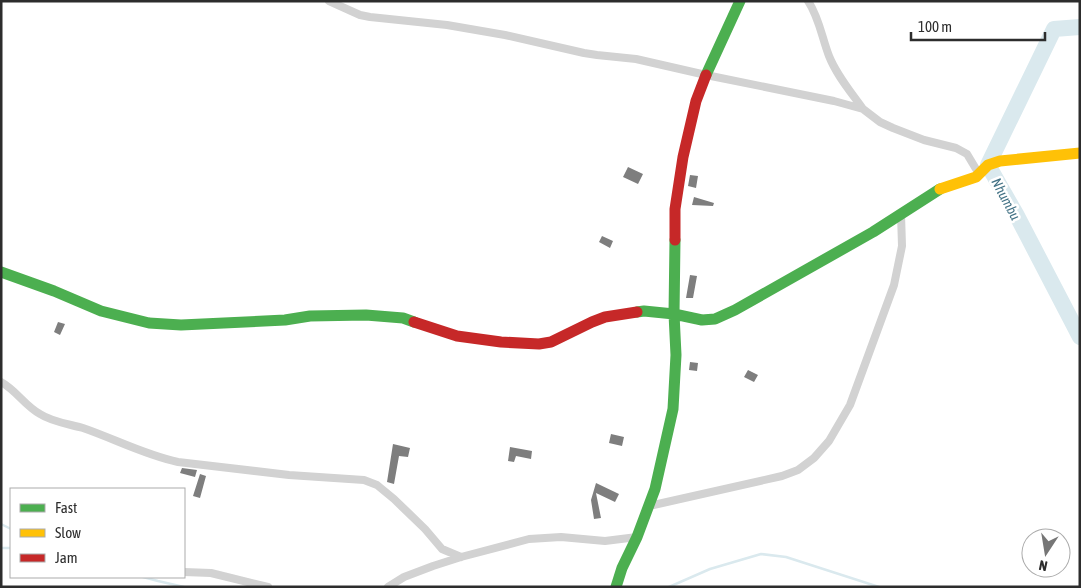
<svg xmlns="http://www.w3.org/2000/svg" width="1081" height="588" font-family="'Asap Condensed',sans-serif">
<rect width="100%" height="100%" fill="#fff"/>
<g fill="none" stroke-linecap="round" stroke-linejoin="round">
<!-- stream -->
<path stroke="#dae9ee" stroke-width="2.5" d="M 1,524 L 11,529
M 1,548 L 11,548
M 143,577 L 158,581 L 184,587
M 669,587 L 710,569 L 761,554 L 786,557 L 879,587"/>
<!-- river -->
<path stroke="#dae9ee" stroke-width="16" d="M 1080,27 L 1054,29 L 988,165 L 1016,214 L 1080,337"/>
</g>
<!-- building -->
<path fill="#7e7e7e" d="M 628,167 L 643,174 L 638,184 L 623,177 Z
M 690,175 L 698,176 L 696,188 L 688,186 Z
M 694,197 L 714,203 L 713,206 L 692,205 Z
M 602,236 L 613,241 L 610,248 L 599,242 Z
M 690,275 L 697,276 L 693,298 L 686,298 Z
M 58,322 L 65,324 L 60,335 L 54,332 Z
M 690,362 L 698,363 L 697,371 L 689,370 Z
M 748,370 L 758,375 L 754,382 L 744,377 Z
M 611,434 L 624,437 L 622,446 L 609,443 Z
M 393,444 L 410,448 L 408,457 L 399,456 L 394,484 L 387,482 Z
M 510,447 L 532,451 L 531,459 L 516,456 L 514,462 L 508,461 Z
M 182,468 L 197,470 L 195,477 L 180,473 Z
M 200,474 L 206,476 L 200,498 L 193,496 Z
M 596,483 L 619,494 L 615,502 L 596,493 L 601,518 L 594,519 L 591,500 Z"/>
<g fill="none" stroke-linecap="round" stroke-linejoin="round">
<!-- street -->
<path stroke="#d2d2d2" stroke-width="8" d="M 329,1 L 360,15 L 370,17 L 447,25 L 505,35 L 584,53 L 597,55 L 636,59 L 706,75 L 834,101 L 863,109 L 880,122 L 893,128 L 924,140 L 956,148 L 967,154 L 979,174
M 808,1 C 819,17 822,38 829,56 C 837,76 851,92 863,109
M 1,382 C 16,390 25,406 40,414 C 52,422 69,424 83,428 C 115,439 145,455 178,462 L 289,475 L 364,480 L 377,485 L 394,499 L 425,529 L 442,549 L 461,557
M 649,506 L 782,476 L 798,470 L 814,458 L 829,441 L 850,405 L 894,285 L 902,246 L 901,214
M 184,572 L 211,573 L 268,587
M 388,587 L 404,577 L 433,566 L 461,557 L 529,539 L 561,537 L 605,541 L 637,537"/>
<!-- fast -->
<path stroke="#4caf50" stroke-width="11" d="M 706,75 L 740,1
M 1,272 L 54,291 L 101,311 L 149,323 L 181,325 L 285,320 L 310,316 L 366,315 L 403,318 L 414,322
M 637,312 L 644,311 L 674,314 L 702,320 L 715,319 L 735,310 L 873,232 L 940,189
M 616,587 L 622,568 L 637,537 L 655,489 L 673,409 L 676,355 L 674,314 L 675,240"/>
<!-- slow -->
<path stroke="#ffc107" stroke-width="11" d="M 940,189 L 976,177 L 988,165 L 1000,161 L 1080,153"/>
<!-- jam -->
<path stroke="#c62828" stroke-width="11" d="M 675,240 L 675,209 L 683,157 L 696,101 L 706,75
M 414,322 L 457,336 L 501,342 L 539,344 L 551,342 L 592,322 L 605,317 L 637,312"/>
</g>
<g text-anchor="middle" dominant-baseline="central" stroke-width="5" stroke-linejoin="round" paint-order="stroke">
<!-- water labels -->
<g font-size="14" font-style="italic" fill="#447386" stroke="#fff">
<text transform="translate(1006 199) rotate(62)">Nhumbu</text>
</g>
</g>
<!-- border -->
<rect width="1081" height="588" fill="none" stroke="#2d2d2d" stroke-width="5"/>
<!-- legend -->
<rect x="10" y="488" width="175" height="90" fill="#ffffff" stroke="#ababab"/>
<rect x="20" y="504" width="25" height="8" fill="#4caf50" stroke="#ababab"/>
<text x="55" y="513" font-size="15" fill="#2d2d2d">Fast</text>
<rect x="20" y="529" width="25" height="8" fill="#ffc107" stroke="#ababab"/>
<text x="55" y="538" font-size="15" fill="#2d2d2d">Slow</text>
<rect x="20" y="554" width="25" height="8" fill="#c62828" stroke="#ababab"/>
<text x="55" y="563" font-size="15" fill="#2d2d2d">Jam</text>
<!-- north arrow -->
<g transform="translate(1046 553) rotate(192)"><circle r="24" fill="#ffffff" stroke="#ababab"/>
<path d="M0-4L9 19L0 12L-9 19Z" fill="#767676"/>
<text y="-8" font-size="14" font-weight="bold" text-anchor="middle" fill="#2d2d2d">N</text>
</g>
<!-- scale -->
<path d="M911 32v8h134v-8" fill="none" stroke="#2d2d2d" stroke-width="2.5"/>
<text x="918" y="32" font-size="15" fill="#2d2d2d" stroke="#ffffff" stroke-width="4" paint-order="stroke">100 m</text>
</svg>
